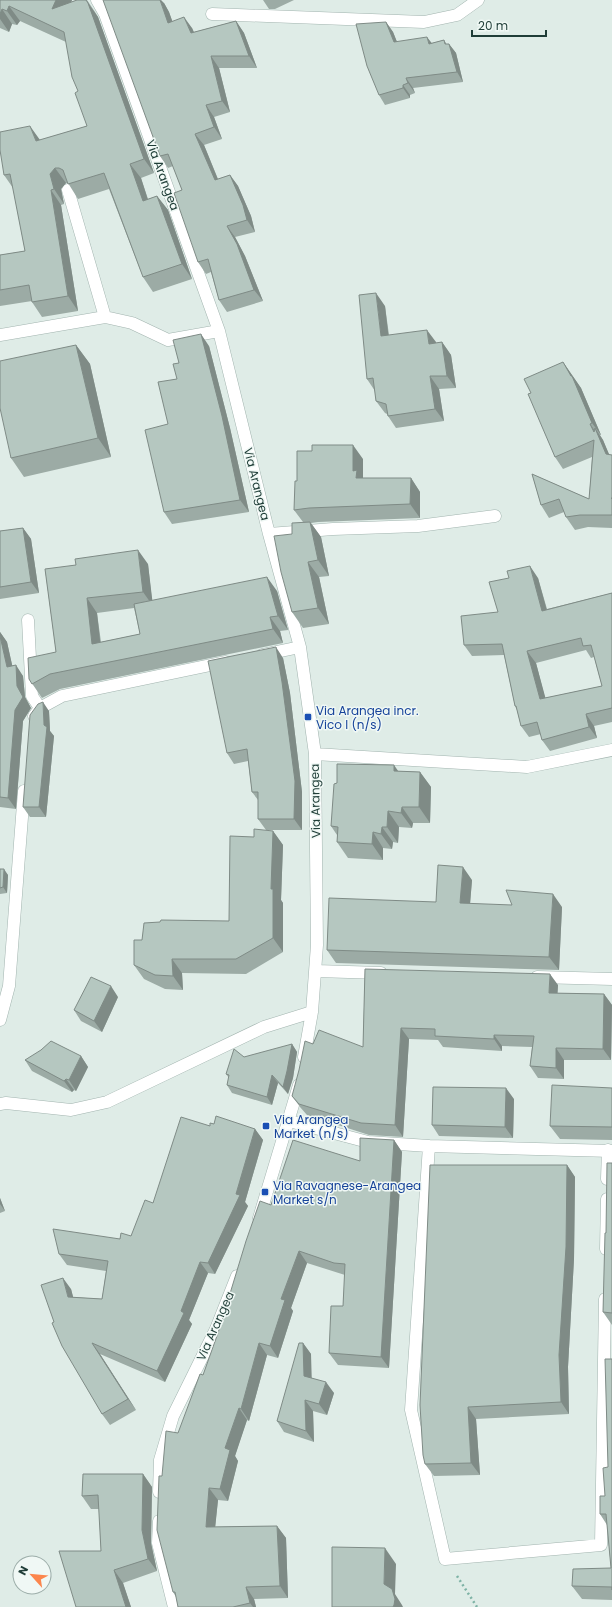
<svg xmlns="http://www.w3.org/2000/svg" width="612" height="1607" font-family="Poppins,sans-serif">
<rect width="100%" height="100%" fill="#dfece7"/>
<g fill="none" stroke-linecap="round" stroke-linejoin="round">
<defs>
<path id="minor" d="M 97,0 L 105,14 L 219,331 L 269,534 L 300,647 L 315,754 L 317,945 L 312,1012 L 304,1057
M 212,14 L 424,22 L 457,15 L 478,0
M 68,190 L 105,317 L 132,323 L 168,340 L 219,331
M 0,335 L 105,317
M 269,534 L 333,529 L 418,526 L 495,516
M 28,620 L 32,696 L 40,708
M 262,655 L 300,647
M 34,716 L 40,708 L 62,696 L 225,662
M 315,754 L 527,767 L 612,750
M 316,971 L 381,973
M 537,977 L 612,979
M 0,1020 L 9,986 L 24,791
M 0,1104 L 6,1103 L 71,1110 L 107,1102 L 264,1027 L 312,1012
M 289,1121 L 368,1142 L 429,1146 L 612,1151
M 429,1146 L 411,1410 L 445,1559 L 601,1545 L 605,1299
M 607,1179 L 608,1150
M 259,1218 L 299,1085
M 606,1249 L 607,1199
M 159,1492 L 160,1460 L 173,1416 L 216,1329 L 237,1276
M 159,1521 L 158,1543 L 174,1607"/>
</defs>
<!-- minor casing -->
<use href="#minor" stroke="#a2b4af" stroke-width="13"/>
<!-- path -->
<path stroke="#7db2a5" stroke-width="2.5" stroke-dasharray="2 3" stroke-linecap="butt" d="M 457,1576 L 477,1607"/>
<!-- minor -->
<use href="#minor" stroke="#fff" stroke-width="12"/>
</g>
<!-- wall -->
<path fill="#9caba5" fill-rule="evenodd" d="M 0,0 L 72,0 L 71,2 L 77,0 L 87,0 L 95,12 L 98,17 L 154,173 L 141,178 L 148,199 L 157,196 L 168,210 L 192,279 L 153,292 L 143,277 L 109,189 L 78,199 L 68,183 L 66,183 L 61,189 L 64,204 L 61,205 L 78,311 L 42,317 L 32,302 L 32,301 L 0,306 L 0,255 L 25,251 L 13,188 L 4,175 L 40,140 L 87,126 L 66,42 L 20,21 L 17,25 L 12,24 L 9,32 L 0,28 Z
M 263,0 L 294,0 L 275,9 L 269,9 Z
M 164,3 L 169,12 L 172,21 L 192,28 L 194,32 L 236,21 L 244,33 L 257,68 L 219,68 L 230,112 L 214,117 L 222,139 L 204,145 L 218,179 L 230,175 L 238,186 L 251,216 L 255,232 L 235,237 L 245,256 L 263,301 L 227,312 L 219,300 L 211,272 L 206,274 L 198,262 L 182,190 L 173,166 L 168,168 L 160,156 Z
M 386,22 L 393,32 L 397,42 L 432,43 L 444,40 L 446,44 L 449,44 L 456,53 L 463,82 L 413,88 L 415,93 L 410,95 L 410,98 L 385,105 L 379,95 Z
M 385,306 L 389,335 L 436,342 L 436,343 L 442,342 L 451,355 L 456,388 L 439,389 L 444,421 L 396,428 L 388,416 L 387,414 L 385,413 L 376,401 L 375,391 L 367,379 Z
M 76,345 L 90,364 L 111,457 L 24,477 L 11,458 Z
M 209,346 L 230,428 L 249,512 L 172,524 L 164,512 L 177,379 L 179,363 Z
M 563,362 L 581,388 L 601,435 L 600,435 L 603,440 L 609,455 L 612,455 L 612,528 L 588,527 L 575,530 L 566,517 L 564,512 L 549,518 L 541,505 L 532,474 L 589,499 L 592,457 L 563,469 L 555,457 L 531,393 Z
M 363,459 L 363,478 L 411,478 L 420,492 L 420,518 L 318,522 L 311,523 L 321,537 L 329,576 L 319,577 L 329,624 L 303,628 L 292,612 L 292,534 L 303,522 L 294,510 L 297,481 Z
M 23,528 L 31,539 L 39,593 L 0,599 L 0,531 Z
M 148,564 L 152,601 L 277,591 L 288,630 L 280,631 L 283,643 L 60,689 L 42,698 L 29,679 L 56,652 L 45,569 ZM 134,608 L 140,634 L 101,642 L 97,613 Z
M 538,578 L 547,609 L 612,593 L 612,722 L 594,726 L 597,738 L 550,751 L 542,740 L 541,734 L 529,737 L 521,726 L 517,710 L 515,706 L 504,655 L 472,656 L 464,645 L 498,612 ZM 586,650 L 591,658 L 594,657 L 602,686 L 545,698 L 536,663 Z
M 0,632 L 7,642 L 12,665 L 23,676 L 25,697 L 31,708 L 23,721 L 16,809 L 0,807 Z
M 283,658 L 290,693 L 302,792 L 302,830 L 266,830 L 258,819 L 258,800 L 252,792 L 248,761 L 234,764 L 227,753 Z
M 49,711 L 50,731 L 54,736 L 46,817 L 30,817 L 23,807 Z
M 399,771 L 420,772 L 431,787 L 430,823 L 413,823 L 412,828 L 399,827 L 398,843 L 393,842 L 392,849 L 383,848 L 383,860 L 348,858 L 337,842 L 337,835 L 331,826 L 337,783 Z
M 273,831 L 283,845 L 281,900 L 283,903 L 283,952 L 246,974 L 182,973 L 183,990 L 165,989 L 144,979 L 134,965 L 142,940 L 229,921 L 254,837 Z
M 0,869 L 8,875 L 7,893 L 0,894 Z
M 472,880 L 470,904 L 562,907 L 559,970 L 336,963 L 327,950 L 436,902 Z
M 365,969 L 558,985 L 557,993 L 604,994 L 612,1005 L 611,1060 L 564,1060 L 564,1079 L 538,1078 L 530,1066 L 532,1047 L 502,1046 L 502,1051 L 443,1047 L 438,1040 L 409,1039 L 403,1137 L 369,1135 L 307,1115 L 300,1107 L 292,1096 L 313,1044 L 363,1047 Z
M 118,997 L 102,1032 L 81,1021 L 74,1010 Z
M 292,1044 L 297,1052 L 293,1078 L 288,1094 L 278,1083 L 272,1105 L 232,1093 L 227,1085 L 229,1078 L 226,1074 Z
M 81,1056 L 88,1067 L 76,1091 L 74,1090 L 72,1092 L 32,1071 L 25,1060 Z
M 612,1088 L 612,1140 L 560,1139 L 550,1126 Z
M 514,1099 L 513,1138 L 439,1136 L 432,1125 Z
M 214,1124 L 255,1129 L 263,1140 L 245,1202 L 248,1206 L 215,1274 L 208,1273 L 189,1320 L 192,1324 L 165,1382 L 100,1354 L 136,1410 L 110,1425 L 102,1414 L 54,1322 L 71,1289 L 73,1297 L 102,1299 L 106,1271 L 67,1265 L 59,1254 L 131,1236 L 153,1203 L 210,1126 Z
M 394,1140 L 402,1152 L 389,1368 L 338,1365 L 329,1353 L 343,1306 L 345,1275 L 307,1263 L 291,1308 L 293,1311 L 278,1358 L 267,1355 L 249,1421 L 247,1420 L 235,1456 L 238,1461 L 228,1501 L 218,1500 L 215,1527 L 277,1526 L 286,1538 L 288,1598 L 254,1599 L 256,1607 L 178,1607 L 176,1597 L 173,1592 L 162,1476 L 178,1433 L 203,1375 L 271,1205 L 360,1161 Z
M 612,1163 L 612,1325 L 603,1312 L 606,1233 Z
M 567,1165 L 575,1177 L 574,1259 L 568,1367 L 569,1414 L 476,1419 L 480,1475 L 434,1476 L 425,1464 Z
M 0,1198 L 5,1211 L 0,1213 Z
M 303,1343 L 311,1354 L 311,1378 L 334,1393 L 327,1415 L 313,1411 L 314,1442 L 284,1432 L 277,1421 Z
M 612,1359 L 612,1600 L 582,1599 L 572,1586 L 611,1568 L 607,1525 L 600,1514 L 605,1496 L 608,1467 Z
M 143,1474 L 152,1487 L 151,1543 L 157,1571 L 123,1583 L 131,1607 L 76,1607 L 101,1551 L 99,1509 L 91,1509 L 82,1496 Z"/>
<!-- shaded-wall -->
<path fill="#7f8b86" d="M 56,0 L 72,0 L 63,23 L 52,9 Z
M 86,0 L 98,17 L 154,173 L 144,159 Z
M 160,0 L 161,0 L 164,3 L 169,12 L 177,34 L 168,23 Z
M 9,6 L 20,21 L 17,25 L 7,11 Z
M 2,9 L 12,24 L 9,32 L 0,19 L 0,14 Z
M 184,17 L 192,28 L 199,45 L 191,33 Z
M 236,21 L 244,33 L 257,68 L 249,56 Z
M 386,22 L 393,32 L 401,52 L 394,42 Z
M 427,37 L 434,46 L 429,44 Z
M 444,40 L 451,52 L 449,44 L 456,53 L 463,82 L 457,72 Z
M 211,56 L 219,68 L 230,112 L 222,101 Z
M 406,78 L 413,88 L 415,93 L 408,83 Z
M 403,85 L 410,95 L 410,98 L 403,88 Z
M 206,105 L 214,117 L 222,139 L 214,127 Z
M 30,126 L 40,140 L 36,141 Z
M 195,134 L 204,145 L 223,192 L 215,180 Z
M 130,164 L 141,178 L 153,216 L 143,201 Z
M 55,168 L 66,183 L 61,189 L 64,204 L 54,189 L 50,174 Z
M 230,175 L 238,186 L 251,216 L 255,232 L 247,220 Z
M 51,190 L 61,205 L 78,311 L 68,296 Z
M 157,196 L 168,210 L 192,279 L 182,264 Z
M 227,226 L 235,237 L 245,256 L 263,301 L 254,290 Z
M 376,293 L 385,306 L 390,349 L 381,336 Z
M 427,330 L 436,342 L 438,357 L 429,344 Z
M 201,334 L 209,346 L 230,428 L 249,512 L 240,500 Z
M 442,342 L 451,355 L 456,388 L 447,376 Z
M 76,345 L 90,364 L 111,457 L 98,438 Z
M 563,362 L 581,388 L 601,435 L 592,423 Z
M 430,376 L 439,389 L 444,421 L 435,409 Z
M 590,424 L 597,434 L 595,428 L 603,440 L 612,461 L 606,454 Z
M 353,445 L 363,459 L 363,478 L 356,478 L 353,471 Z
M 411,478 L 420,492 L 420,518 L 410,504 Z
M 310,522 L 321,537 L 329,576 L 318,560 Z
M 23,528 L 31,539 L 39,593 L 31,582 Z
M 138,550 L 148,564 L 153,606 L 143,592 Z
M 308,562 L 319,577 L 329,624 L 318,608 Z
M 530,566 L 538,578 L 550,622 L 542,611 Z
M 267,577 L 277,591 L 288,630 L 278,616 Z
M 87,598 L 97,613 L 102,658 L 92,644 Z
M 270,617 L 280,631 L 283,643 L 273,629 Z
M 0,632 L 7,642 L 15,678 L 7,667 L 0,636 Z
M 276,647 L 283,658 L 290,693 L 302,792 L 302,830 L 294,819 Z
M 527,651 L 536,663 L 549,711 L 540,699 Z
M 16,665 L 23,676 L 25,697 L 31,708 L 23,721 L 16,809 L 8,798 Z
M 43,702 L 49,711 L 50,731 L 54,736 L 46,817 L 39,807 L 44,725 Z
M 586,714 L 594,726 L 597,738 L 589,727 Z
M 394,765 L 405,781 L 394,771 Z
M 420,772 L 431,787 L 430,823 L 419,807 Z
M 402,807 L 413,823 L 412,828 L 401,813 Z
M 388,811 L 399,827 L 398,843 L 387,827 Z
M 382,827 L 393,842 L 392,849 L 381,834 Z
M 273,831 L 283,845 L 281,900 L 283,903 L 283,952 L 273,938 L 271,889 Z
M 373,832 L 383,848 L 383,860 L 372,844 Z
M 463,867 L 472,880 L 469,916 L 460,903 Z
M 4,869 L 8,875 L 7,893 L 3,887 Z
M 553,894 L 562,907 L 559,970 L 549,957 Z
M 172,959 L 182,973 L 183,990 L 173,976 Z
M 550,974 L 558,985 L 557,1005 L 549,993 Z
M 111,986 L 118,997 L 102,1032 L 94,1021 Z
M 604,994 L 612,1005 L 611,1060 L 603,1049 Z
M 401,1028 L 409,1039 L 403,1137 L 395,1125 Z
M 494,1035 L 502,1046 L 502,1051 L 494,1039 Z
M 292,1044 L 297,1052 L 293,1078 L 288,1094 L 283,1087 Z
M 556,1048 L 564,1060 L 564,1079 L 556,1068 Z
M 81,1056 L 88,1067 L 76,1091 L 69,1080 Z
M 272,1075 L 278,1083 L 272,1105 L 267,1097 Z
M 66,1079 L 74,1090 L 72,1092 L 64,1081 Z
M 506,1088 L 514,1099 L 513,1138 L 505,1127 Z
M 255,1129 L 263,1140 L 245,1202 L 248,1206 L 215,1274 L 208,1263 L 236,1194 Z
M 394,1140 L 402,1152 L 389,1368 L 381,1357 Z
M 567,1165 L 575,1177 L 574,1259 L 568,1367 L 569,1414 L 561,1402 L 559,1355 Z
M 0,1198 L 5,1211 L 0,1204 Z
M 299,1251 L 307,1263 L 291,1308 L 293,1311 L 278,1358 L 270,1346 L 281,1299 Z
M 200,1262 L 208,1273 L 189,1320 L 192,1324 L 165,1382 L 157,1371 Z
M 63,1278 L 71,1289 L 76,1308 L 68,1297 Z
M 92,1343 L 100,1354 L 136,1410 L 128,1399 Z
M 259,1343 L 267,1355 L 249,1421 L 241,1409 Z
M 303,1343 L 311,1354 L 312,1387 L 304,1376 Z
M 326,1382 L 334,1393 L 327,1415 L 319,1404 Z
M 305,1400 L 313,1411 L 314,1442 L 306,1431 Z
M 468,1407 L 476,1419 L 480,1475 L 471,1463 Z
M 239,1408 L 247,1420 L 235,1456 L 238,1461 L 228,1501 L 220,1489 L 225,1448 Z
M 143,1474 L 152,1487 L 151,1543 L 157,1571 L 148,1559 L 142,1530 Z
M 209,1488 L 218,1500 L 214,1539 L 206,1527 Z
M 277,1526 L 286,1538 L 288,1598 L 280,1586 Z
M 385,1548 L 396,1564 L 395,1594 L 402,1605 L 403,1607 L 393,1607 L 384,1584 Z
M 114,1570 L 123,1583 L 131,1607 L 126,1607 Z
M 246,1587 L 254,1599 L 256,1607 L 253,1607 L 250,1603 Z"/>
<!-- building -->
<path fill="#b5c7c0" stroke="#7f8b86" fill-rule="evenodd" d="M 0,0 L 56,0 L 52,9 L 77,0 L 86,0 L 88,3 L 144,159 L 130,164 L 143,201 L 157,196 L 182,264 L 143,277 L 104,173 L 68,184 L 63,170 L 59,168 L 55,168 L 50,174 L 54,189 L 51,190 L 68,296 L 32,302 L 29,285 L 0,290 L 0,255 L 25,251 L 10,174 L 4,175 L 0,150 L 0,132 L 30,126 L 36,141 L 87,126 L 75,93 L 78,91 L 72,77 L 64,32 L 9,6 L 7,11 L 2,9 L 0,14 Z
M 103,0 L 160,0 L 168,23 L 184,17 L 191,33 L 236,21 L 249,56 L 211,56 L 222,101 L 206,105 L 214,127 L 195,134 L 215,180 L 230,175 L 243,205 L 247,220 L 227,226 L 237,244 L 254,290 L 219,300 L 208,259 L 198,262 L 174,193 L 182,190 L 168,154 L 160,156 Z
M 386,22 L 394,42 L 427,37 L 429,44 L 444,40 L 445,44 L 449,44 L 457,72 L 406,78 L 408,83 L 403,85 L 403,88 L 379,95 L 367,66 L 356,24 Z
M 376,293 L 381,336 L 427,330 L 429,344 L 442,342 L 447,376 L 430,376 L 435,409 L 388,416 L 386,404 L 376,401 L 373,378 L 367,379 L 359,295 Z
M 201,334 L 222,416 L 240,500 L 164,512 L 145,430 L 168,424 L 158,382 L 177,379 L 173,364 L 179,363 L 173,340 Z
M 76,345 L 98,438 L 11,458 L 0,408 L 0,361 Z
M 563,362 L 571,376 L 572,376 L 592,423 L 590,424 L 594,432 L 595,428 L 606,454 L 612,455 L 612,498 L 611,498 L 612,499 L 612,515 L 580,515 L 566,517 L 559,499 L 541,505 L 532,474 L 589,499 L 594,440 L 555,457 L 528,394 L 531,393 L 524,379 Z
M 312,445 L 353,445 L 353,471 L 357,470 L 356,478 L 411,478 L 410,504 L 309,508 L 294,510 L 295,481 L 297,481 L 297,451 L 312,451 Z
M 310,522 L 318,560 L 308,562 L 318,608 L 292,612 L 281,572 L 274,536 L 292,534 L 292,523 Z
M 23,528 L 31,582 L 0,587 L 0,531 Z
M 138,550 L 143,592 L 87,598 L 92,644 L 140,634 L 134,604 L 267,577 L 278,616 L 270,617 L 273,629 L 50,674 L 32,684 L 29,679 L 28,658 L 56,652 L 45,569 L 76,565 L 75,559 Z
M 530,566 L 542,611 L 612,593 L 612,708 L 586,714 L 589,727 L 542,740 L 537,722 L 521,726 L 516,706 L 515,706 L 502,644 L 464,645 L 461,616 L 498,612 L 489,582 L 509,578 L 507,571 ZM 581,638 L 583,646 L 591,645 L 602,686 L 540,699 L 527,651 Z
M 0,636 L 7,667 L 16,665 L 17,686 L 23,697 L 15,710 L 8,798 L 0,797 Z
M 276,647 L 282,682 L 295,781 L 294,819 L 258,819 L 258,792 L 252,792 L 247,749 L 227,753 L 208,661 Z
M 43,702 L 44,725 L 47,727 L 39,807 L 23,807 L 30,715 L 38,704 Z
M 337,764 L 394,765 L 394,771 L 420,772 L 419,807 L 402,807 L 401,813 L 388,811 L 387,827 L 382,827 L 381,834 L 373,832 L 372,844 L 337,842 L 338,827 L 331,826 L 334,784 L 337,783 Z
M 254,829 L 273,831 L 271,889 L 273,889 L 273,938 L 236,959 L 172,959 L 173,976 L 155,975 L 134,965 L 134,940 L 142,940 L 144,923 L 160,922 L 161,920 L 229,921 L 230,836 L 254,837 Z
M 438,865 L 463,867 L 460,903 L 512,905 L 506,890 L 553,894 L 549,957 L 327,950 L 329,898 L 436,902 Z
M 0,869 L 4,869 L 3,887 L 0,888 Z
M 365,969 L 550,974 L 549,993 L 604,994 L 603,1049 L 556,1048 L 556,1068 L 530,1066 L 534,1036 L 494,1035 L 494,1039 L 435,1036 L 435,1029 L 401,1028 L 395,1125 L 361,1123 L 299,1104 L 292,1096 L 299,1070 L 305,1041 L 313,1044 L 319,1030 L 363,1047 Z
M 91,977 L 111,986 L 94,1021 L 74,1010 Z
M 51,1041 L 81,1056 L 69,1080 L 66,1079 L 64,1081 L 25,1060 L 41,1050 Z
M 292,1044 L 287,1071 L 283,1087 L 272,1075 L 267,1097 L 227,1085 L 229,1075 L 226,1074 L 234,1049 L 244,1057 Z
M 552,1085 L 612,1088 L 612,1127 L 550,1126 Z
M 433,1087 L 506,1088 L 505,1127 L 432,1125 Z
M 216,1116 L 255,1129 L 236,1194 L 240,1195 L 208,1263 L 200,1262 L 181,1311 L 184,1313 L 157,1371 L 92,1343 L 128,1399 L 102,1414 L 62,1346 L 52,1323 L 54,1322 L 41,1285 L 63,1278 L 68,1297 L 102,1299 L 108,1261 L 59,1254 L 53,1229 L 120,1239 L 121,1233 L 131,1236 L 145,1200 L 153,1203 L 181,1117 L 210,1126 L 210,1123 L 214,1124 Z
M 360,1138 L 394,1140 L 381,1357 L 329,1353 L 331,1306 L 343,1306 L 345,1264 L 334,1263 L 299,1251 L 281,1299 L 285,1300 L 270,1346 L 259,1343 L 241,1409 L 239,1408 L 225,1448 L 230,1450 L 220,1489 L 209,1488 L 206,1527 L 277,1526 L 280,1586 L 246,1587 L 250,1603 L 233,1607 L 178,1607 L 175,1592 L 173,1592 L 157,1530 L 159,1476 L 162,1476 L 166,1431 L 178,1433 L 200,1374 L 203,1375 L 218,1333 L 246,1241 L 260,1201 L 271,1205 L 293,1140 L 360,1161 Z
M 607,1163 L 612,1163 L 612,1313 L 603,1312 L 605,1233 L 606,1233 Z
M 430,1165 L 567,1165 L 566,1247 L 559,1355 L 561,1402 L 468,1407 L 471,1463 L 425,1464 L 423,1455 L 420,1405 Z
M 299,1343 L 303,1343 L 304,1376 L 326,1382 L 319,1404 L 305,1400 L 306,1431 L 277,1421 Z
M 605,1359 L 612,1359 L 612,1590 L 612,1587 L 572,1586 L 573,1569 L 611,1568 L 606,1514 L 600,1514 L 600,1496 L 605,1496 L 603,1468 L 608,1467 Z
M 83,1474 L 143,1474 L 142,1530 L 148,1559 L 114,1570 L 126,1607 L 76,1607 L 59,1551 L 101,1551 L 98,1495 L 82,1496 Z
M 332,1547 L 385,1548 L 384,1584 L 392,1589 L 395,1599 L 394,1605 L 393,1607 L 332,1607 Z"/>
<!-- markers -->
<g fill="#1a4fb4" stroke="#f0f8f5" stroke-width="1.5">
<rect x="304" y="713" width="8" height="8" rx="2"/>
<rect x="262" y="1122" width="8" height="8" rx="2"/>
<rect x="261" y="1188" width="8" height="8" rx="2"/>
</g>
<g text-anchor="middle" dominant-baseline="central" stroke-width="3" stroke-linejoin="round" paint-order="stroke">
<!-- street labels -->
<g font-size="12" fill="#1f3d37" stroke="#f0f8f5">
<text transform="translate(163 175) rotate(70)">Via Arangea</text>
<text transform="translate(257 484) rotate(76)">Via Arangea</text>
<text transform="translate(315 801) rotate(-91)">Via Arangea</text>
<text transform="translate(215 1326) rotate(-66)">Via Arangea</text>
</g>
<!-- transit labels -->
<g font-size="12" fill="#164399" stroke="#f0f8f5" text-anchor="start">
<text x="316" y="710">Via Arangea incr.<tspan x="316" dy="14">Vico I (n/s)</tspan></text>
<text x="274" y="1119">Via Arangea<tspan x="274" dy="14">Market (n/s)</tspan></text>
<text x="273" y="1185">Via Ravagnese-Arangea<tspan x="273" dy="14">Market s/n</tspan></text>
</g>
</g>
<!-- north arrow -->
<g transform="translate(32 1575) rotate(297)"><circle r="19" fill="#f0f8f5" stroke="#9cada9"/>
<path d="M0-3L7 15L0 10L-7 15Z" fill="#fc864d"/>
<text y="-6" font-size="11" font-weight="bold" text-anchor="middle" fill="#1f3d37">N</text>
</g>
<!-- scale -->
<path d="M472 30v6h74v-6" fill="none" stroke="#1f3d37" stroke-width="2"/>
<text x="478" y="30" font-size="12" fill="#1f3d37" stroke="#f0f8f5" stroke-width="3" paint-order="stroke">20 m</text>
</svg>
